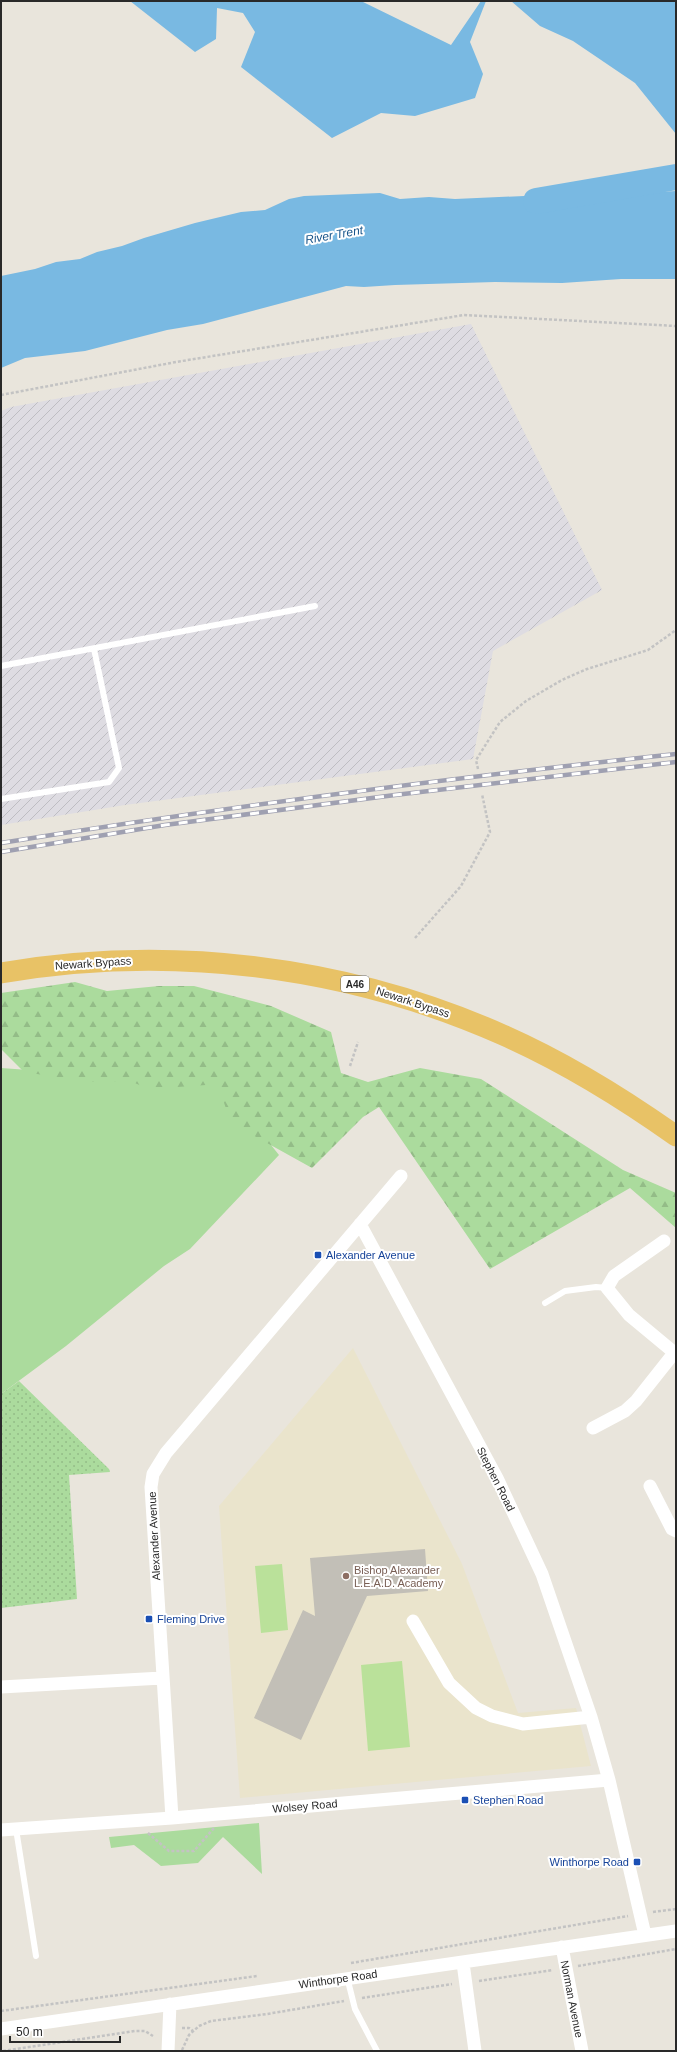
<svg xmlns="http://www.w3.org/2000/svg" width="677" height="2052" font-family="Helvetica,sans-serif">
<defs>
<pattern id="industrial-furrows" width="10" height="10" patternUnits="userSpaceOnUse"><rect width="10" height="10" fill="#dedce2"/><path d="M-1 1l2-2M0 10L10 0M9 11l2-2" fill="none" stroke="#bebdc2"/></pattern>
<pattern id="forest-firs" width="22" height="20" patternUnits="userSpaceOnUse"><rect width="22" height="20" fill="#abdb9d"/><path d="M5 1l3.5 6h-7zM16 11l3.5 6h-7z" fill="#93bc87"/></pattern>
<pattern id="garden-dots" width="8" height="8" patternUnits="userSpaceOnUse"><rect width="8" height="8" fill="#abdb9d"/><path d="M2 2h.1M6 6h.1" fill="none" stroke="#93bc87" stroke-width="1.8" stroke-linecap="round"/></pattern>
</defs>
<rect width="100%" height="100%" fill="#e9e5dc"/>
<!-- industrial -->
<path fill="url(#industrial-furrows)" d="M 471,324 L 602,590 L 493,651 L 473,759 L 125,805 L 1,825 L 1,411 L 11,407 Z"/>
<!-- education -->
<path fill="#eae4cc" d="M 353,1348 L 462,1564 L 518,1713 L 576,1708 L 591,1766 L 240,1798 L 219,1506 Z"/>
<!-- grass -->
<path fill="#abdb9d" d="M 1,1068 L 222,1084 L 279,1155 L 190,1249 L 164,1266 L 66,1346 L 1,1394 Z
M 259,1823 L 262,1874 L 223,1837 L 198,1863 L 161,1866 L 134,1845 L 111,1848 L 109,1837 Z"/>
<!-- forest -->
<path fill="url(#forest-firs)" d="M 75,982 L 107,991 L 159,986 L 194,986 L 271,1006 L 331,1032 L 341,1073 L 368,1082 L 420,1068 L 481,1079 L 623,1170 L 676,1193 L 676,1228 L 630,1188 L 490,1269 L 379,1107 L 363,1117 L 312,1168 L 231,1123 L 221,1094 L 206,1085 L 149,1089 L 130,1081 L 89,1082 L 24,1072 L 1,1049 L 1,993 Z"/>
<!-- garden -->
<path fill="url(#garden-dots)" d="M 19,1381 L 109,1469 L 110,1472 L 69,1475 L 77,1599 L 1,1608 L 1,1394 Z"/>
<!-- pitch -->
<path fill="#bae19a" d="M 282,1564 L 288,1630 L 261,1633 L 255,1566 Z
M 402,1661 L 410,1747 L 368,1751 L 361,1665 Z"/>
<!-- water -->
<path fill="#79b9e2" d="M 130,1 L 361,1 L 451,45 L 481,1 L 486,1 L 470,42 L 483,74 L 475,98 L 415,116 L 381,113 L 332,138 L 241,67 L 255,32 L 243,13 L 217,8 L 216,39 L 195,52 Z
M 511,1 L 676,1 L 676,134 L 635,83 L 573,41 L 540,26 Z
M 676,191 L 676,279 L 621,279 L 562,283 L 495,282 L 395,285 L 364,287 L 346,286 L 203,324 L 167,330 L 85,351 L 25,358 L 1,368 L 1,276 L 35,269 L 56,262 L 80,259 L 97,252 L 122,246 L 144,238 L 195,223 L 241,212 L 265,210 L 289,199 L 304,196 L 380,193 L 400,199 L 429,197 L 455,199 L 546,195 L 608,195 Z"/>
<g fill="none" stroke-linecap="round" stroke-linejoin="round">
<!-- river -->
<path stroke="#79b9e2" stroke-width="26" d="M 536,201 L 676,177"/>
</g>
<!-- building -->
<path fill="#c2bfb7" d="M 425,1549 L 428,1591 L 367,1596 L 301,1740 L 254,1718 L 303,1610 L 315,1616 L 310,1558 Z"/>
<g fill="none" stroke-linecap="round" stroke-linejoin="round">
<!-- path -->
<path stroke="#c3c3c3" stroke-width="2.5" stroke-dasharray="3 2" stroke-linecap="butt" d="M 1,395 L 176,362 L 464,315 L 676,326
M 478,769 L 476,760 L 500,722 L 526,701 L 562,680 L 587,669 L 648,650 L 676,630
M 415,938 L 461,886 L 490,832 L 482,794
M 350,1066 L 358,1042
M 148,1833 L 169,1851 L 194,1851 L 214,1828
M 653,1912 L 676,1909
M 351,1963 L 628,1916
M 578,1966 L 676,1949
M 479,1981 L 553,1970
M 362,1998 L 452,1984
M 1,2011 L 257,1976
M 182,2028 L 189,2028 L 193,2031
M 182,2050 L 189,2035 L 199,2026 L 211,2021 L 267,2014 L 344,2001
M 3,2051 L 135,2031 L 145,2031 L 153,2036"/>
<!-- service -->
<path stroke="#fff" stroke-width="6" d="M 1,666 L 315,606
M 1,799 L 109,782 L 119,768 L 94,649
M 545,1303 L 565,1291 L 596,1287 L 607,1288
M 16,1829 L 36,1956
M 347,1977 L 355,2009 L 377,2051"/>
<!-- minor -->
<path stroke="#fff" stroke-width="13" d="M 360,1224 L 497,1478 L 542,1574 L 591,1717 L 609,1780 L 645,1935
M 664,1241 L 614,1276 L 607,1288 L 629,1315 L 676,1354
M 593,1428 L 625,1411 L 636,1401 L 674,1353
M 650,1486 L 672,1529 L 676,1531
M 413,1621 L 449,1683 L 476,1708 L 492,1716 L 523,1724 L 591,1717
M 1,1687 L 162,1678
M 172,1818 L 151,1487 L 153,1474 L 166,1453 L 401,1176
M 1,1830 L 172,1818 L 609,1780
M 562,1947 L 582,2051
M 463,1963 L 475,2051
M 1,2029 L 676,1931
M 168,2051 L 170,2004"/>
<!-- trunk -->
<path stroke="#e8c266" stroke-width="21" d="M 1,973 C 169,944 346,965 503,1035 C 564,1062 621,1097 676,1136"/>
<defs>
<path id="rail" d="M 1,843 C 225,807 450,778 676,754
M 1,852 L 165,825 L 395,795 L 676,762"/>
</defs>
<!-- rail casing -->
<use href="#rail" stroke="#9fa0b1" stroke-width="4.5"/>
<!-- rail -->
<use href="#rail" stroke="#fff" stroke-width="3" stroke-dasharray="9" stroke-linecap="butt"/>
</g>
<!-- markers -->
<g fill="#1a4fb4" stroke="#fff" stroke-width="1.5">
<rect x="314" y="1251" width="8" height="8" rx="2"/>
<rect x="145" y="1615" width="8" height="8" rx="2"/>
<rect x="461" y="1796" width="8" height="8" rx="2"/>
<rect x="633" y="1858" width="8" height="8" rx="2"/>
</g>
<circle fill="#8d6e63" stroke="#fff" stroke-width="1.5" cx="346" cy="1576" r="4"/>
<g text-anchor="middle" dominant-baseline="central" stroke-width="4" stroke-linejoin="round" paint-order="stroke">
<!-- shield labels -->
<rect fill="#fff" stroke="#696969" stroke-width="1" x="341" y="976" width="28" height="16" rx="3"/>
<g font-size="10" font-weight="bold" fill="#292929">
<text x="355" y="984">A46</text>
</g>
<!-- street labels -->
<g font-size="11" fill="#292929" stroke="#fff">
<text transform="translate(93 963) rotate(-4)">Newark Bypass</text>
<text transform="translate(413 1002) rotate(18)">Newark Bypass</text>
<text transform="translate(496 1479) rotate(63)">Stephen Road</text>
<text transform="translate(154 1536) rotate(-93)">Alexander Avenue</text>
<text transform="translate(305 1806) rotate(-5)">Wolsey Road</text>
<text transform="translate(338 1979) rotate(-8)">Winthorpe Road</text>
<text transform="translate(572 1999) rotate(79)">Norman Avenue</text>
</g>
<!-- transit labels -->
<g font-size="11" fill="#164399" stroke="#fff" text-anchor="start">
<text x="326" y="1255">Alexander Avenue</text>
<text x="157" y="1619">Fleming Drive</text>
<text x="473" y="1800">Stephen Road</text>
<text x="629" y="1862" text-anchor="end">Winthorpe Road</text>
</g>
<!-- education labels -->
<g font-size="11" fill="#785e54" stroke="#fff" text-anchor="start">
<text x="354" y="1570">Bishop Alexander<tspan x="354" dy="13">L.E.A.D. Academy</tspan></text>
</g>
<!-- water labels -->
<g font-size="12" font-style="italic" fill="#1a568b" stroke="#fff">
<text transform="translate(334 235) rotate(-10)">River Trent</text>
</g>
</g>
<!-- border -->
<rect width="677" height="2052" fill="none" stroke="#292929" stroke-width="4"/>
<!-- scale -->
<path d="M10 2036v6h110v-6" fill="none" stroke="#292929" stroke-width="2"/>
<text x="16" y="2036" font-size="12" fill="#292929" stroke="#ffffff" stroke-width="3" paint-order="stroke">50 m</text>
</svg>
